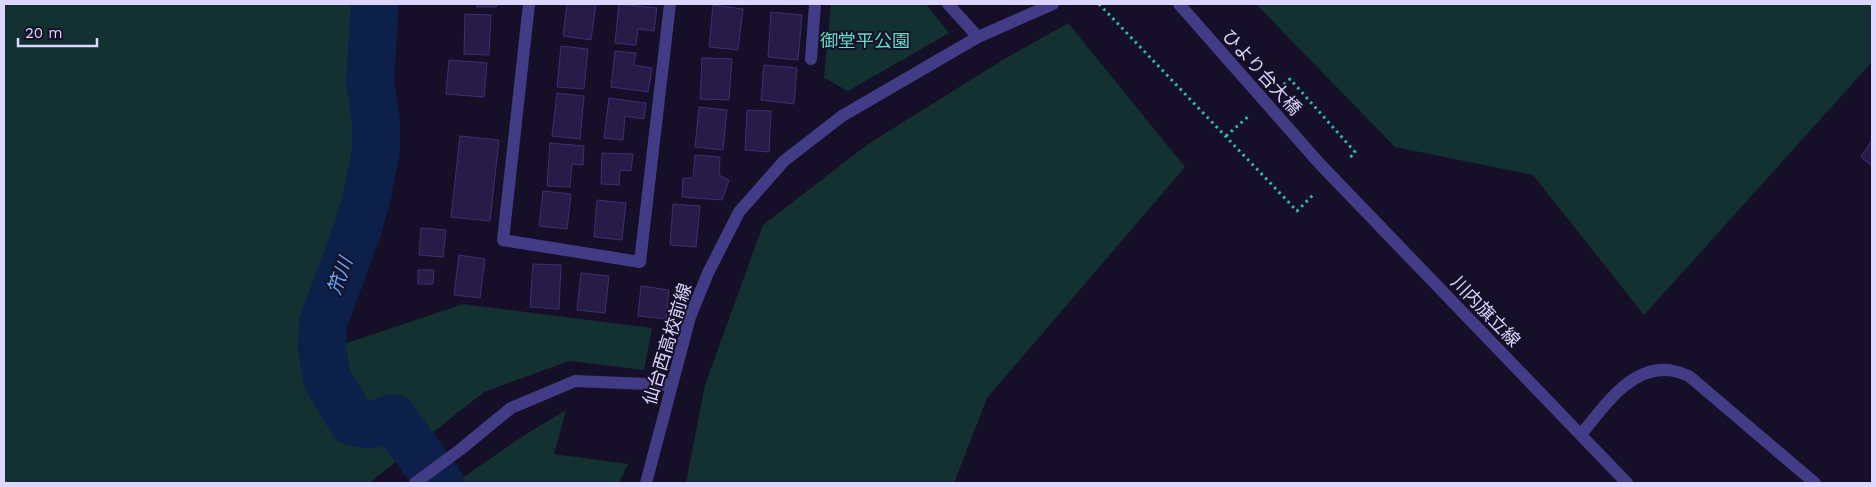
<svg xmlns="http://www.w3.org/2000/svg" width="1876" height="487" font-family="'Work Sans','Noto Sans JP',sans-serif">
<rect width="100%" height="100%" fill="#151027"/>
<!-- green -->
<path fill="#133131" d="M 4,4 L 362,4 L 344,344 L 463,304 L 652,328 L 644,370 L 569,361 L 484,392 L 369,483 L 4,483 Z
M 831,4 L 926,4 L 949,33 L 848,91 L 824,78 Z
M 1256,4 L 1872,4 L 1872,62 L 1644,315 L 1533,175 L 1395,147 Z
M 1068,23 L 1185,167 L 987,398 L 954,483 L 686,483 L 705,385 L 763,225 L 868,144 L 1001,61 Z
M 566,410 L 554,454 L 628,464 L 619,483 L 455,483 L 523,436 Z"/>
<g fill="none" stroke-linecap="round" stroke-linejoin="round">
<!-- river -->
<path stroke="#0d2049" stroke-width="48" d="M 375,4 L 370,80 L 376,121 L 376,151 L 367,196 L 357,231 L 323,323 L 322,348 L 327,379 L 353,422 C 370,426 377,425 393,418 L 440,483"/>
</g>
<!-- building -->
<path fill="#271c48" stroke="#3f2e74" d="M 477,4 L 497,4 L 496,7 L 477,7 Z
M 567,4 L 596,4 L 591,40 L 563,36 Z
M 619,4 L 657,8 L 654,31 L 638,29 L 636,45 L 615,43 Z
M 713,5 L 743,9 L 738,50 L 709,47 Z
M 771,12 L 802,15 L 798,60 L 768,57 Z
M 465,14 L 491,15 L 489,55 L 464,54 Z
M 561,46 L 588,49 L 584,89 L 557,87 Z
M 615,51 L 636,53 L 634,65 L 652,68 L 648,92 L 611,87 Z
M 702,58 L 732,59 L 729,100 L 700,99 Z
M 449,60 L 487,63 L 484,97 L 446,94 Z
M 764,65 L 797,68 L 794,104 L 761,100 Z
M 557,93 L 584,96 L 580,139 L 552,136 Z
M 609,98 L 646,103 L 644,119 L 625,116 L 623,140 L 604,138 Z
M 699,107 L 727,110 L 723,150 L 695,147 Z
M 747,110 L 771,111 L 769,152 L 745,150 Z
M 460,136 L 499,140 L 490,221 L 451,217 Z
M 1872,140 L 1872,166 L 1861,157 Z
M 550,143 L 584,146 L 583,165 L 572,164 L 570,187 L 547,186 Z
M 602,153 L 633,154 L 631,171 L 620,170 L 619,185 L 601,184 Z
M 695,155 L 720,157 L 719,175 L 729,180 L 722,200 L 682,197 L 683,178 L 693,178 Z
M 543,191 L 571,194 L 567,229 L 539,226 Z
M 597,200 L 626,203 L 622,240 L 594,237 Z
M 673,204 L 700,206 L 696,247 L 670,245 Z
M 421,228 L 446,230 L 443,257 L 419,255 Z
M 459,255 L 485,259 L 480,298 L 454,295 Z
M 533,264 L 561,265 L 559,309 L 530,307 Z
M 418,270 L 434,270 L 433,284 L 418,284 Z
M 581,273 L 609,276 L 605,313 L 577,310 Z
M 641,286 L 669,290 L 666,319 L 638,316 Z"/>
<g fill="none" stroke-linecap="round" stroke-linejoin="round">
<!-- path -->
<path stroke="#31b8b6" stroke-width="3" stroke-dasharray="2.5 4" stroke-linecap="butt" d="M 1099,4 L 1297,211 L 1314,194
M 1279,89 L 1290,79 L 1355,152 L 1349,159
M 1226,136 L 1250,115"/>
<!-- minor -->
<path stroke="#423b86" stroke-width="12" d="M 529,4 L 503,240 L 640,262 L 670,4
M 948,4 L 978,37
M 1179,4 L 1319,163 L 1627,483
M 811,59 L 815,4
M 1581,435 C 1602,408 1633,362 1674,371 C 1679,372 1684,374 1689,376 L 1815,483
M 415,483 L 461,449 L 511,408 L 575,381 L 672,385
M 646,483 L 690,317 L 708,273 L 739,212 L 784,161 L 842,116 L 978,37 L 1053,4"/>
</g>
<g text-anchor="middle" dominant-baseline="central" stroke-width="4" stroke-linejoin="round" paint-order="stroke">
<!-- park labels -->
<g font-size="18" fill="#62dfc5" stroke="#151027">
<text x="865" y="40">御堂平公園</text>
</g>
<!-- street labels -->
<g font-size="18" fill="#ddd6ff" stroke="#151027">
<text transform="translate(1262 72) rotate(48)">ひより台大橋</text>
<text transform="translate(1486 311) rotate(46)">川内旗立線</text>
<text transform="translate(667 344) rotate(-73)">仙台西高校前線</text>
</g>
<!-- water labels -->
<g font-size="19" font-style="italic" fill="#66b0fd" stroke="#151027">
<text transform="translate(340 276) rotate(-70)">笊川</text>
</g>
</g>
<!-- border -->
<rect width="1876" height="487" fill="none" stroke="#ddd6ff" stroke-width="10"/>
<!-- scale -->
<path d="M18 38v8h79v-8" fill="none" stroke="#ddd6ff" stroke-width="2.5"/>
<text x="25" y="38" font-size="15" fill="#ddd6ff" stroke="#151027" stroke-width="4" paint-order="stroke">20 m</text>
</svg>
